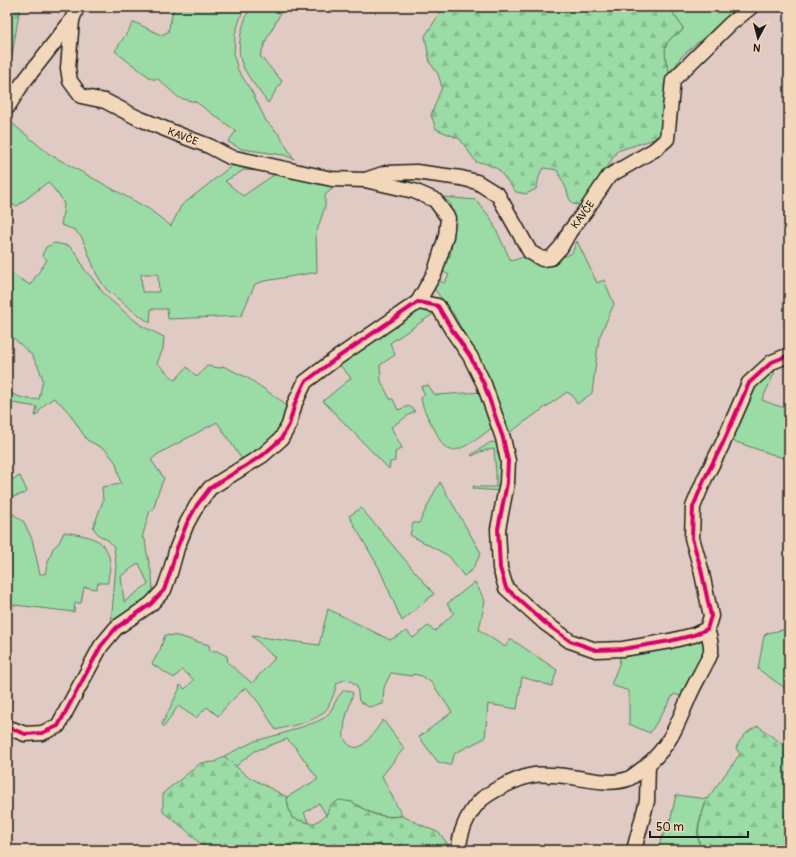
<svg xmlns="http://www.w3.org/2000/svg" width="796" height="857" font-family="Pangolin,sans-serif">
<defs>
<pattern id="forest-firs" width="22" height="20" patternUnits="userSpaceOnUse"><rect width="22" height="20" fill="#9bdca6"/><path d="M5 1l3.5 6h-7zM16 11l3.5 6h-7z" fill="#85bc8e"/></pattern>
</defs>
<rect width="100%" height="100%" fill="#e0cac4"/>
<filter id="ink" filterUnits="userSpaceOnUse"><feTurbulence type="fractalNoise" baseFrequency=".025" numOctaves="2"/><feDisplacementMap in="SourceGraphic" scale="8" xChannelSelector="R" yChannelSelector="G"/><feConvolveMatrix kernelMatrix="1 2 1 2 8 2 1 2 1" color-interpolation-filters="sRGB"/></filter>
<g filter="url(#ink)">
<!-- green -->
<path fill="#9bdca6" stroke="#5c7c61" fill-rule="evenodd" d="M 174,7 L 244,7 L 235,34 L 234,56 L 238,70 L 252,92 L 266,121 L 278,133 L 294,159 L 284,155 L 242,149 L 228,142 L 236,131 L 196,102 L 179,98 L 158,79 L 152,79 L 126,60 L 115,51 L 134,22 L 161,35 L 168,32 Z
M 250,7 L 284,7 L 266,40 L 260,56 L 282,81 L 268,103 C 261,93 244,73 241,61 C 236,45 243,23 250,7 Z
M 669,7 L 739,7 L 680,58 L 671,75 L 666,63 L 665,50 L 667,43 L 673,36 L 681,32 L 683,28 Z
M 7,119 L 49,154 L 149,209 L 171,226 L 181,206 L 235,163 L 336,186 L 325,195 L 325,206 L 316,234 L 317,272 L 265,281 L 255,284 L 241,316 L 168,319 L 167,309 L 151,309 L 150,323 L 132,310 L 106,289 L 97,275 L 82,238 L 75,230 L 61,225 L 64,206 L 62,199 L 48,182 L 17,206 L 7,203 ZM 244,170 L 262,171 L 275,174 L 243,196 L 225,181 ZM 141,274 L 158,274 L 159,292 L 142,292 Z
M 443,197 L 476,200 L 490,217 L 511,261 L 527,256 L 539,266 L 556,264 L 563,257 L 568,255 L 572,253 L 577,241 L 597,283 L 604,280 L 614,304 L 599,338 L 592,393 L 577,404 L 572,395 L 567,392 L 506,435 L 481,365 L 453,313 L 435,290 L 435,278 L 444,283 L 449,275 L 440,270 L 446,256 L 450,257 L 454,229 L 450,211 L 451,204 Z
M 55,243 L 69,246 L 77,254 L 84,269 L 92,278 L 105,295 L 115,304 L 133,319 L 142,326 L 164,337 L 163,349 L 157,363 L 175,380 L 187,367 L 197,377 L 207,366 L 220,368 L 223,366 L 248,378 L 283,402 L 288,411 L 283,426 L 269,445 L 243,461 L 217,422 L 158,454 L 151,460 L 164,478 L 158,493 L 153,510 L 150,510 L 142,538 L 145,539 L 146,548 L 152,576 L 153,592 L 141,603 L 111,624 L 116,565 L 114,547 L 108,540 L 100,536 L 93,528 L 103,501 L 102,487 L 121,484 L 116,463 L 106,450 L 87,440 L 70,414 L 61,404 L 54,398 C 45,404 42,406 37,415 L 35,416 L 37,407 L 7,402 L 7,392 C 17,396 28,401 39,399 L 43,380 L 39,368 L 32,355 L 7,332 L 7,271 L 30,285 L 47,260 L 42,255 L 46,247 ZM 139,563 L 148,584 L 124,602 L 121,576 Z
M 412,308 L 439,310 L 390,343 L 395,355 L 380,365 L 381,381 L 390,399 L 393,399 L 398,410 L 409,406 L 415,411 L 391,427 L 402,448 L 395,452 L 395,461 L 390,462 L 389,469 L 323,401 L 351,378 L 336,361 Z
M 776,364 L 774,374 L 762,400 L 775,405 L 789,409 L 789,460 L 730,440 L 755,384 Z
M 428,385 L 435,395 L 483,392 L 494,426 C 486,433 458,455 448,449 C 442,446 439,438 436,432 C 430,421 423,411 421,398 L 425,395 L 421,387 Z
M 491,442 L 498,443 L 503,456 L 501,491 L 474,489 L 473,486 L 477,487 L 496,487 L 496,473 L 494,449 C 486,450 480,451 473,456 L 471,455 Z
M 20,476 L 27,491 L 26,493 L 9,498 L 8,507 L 12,513 L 24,522 L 32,539 L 40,574 L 45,574 L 48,562 L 53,548 L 59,543 L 64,532 C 87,536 111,537 110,568 C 109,573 108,578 108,583 L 98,583 L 96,589 L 84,587 L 81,603 L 75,603 L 74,612 L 7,604 L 7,482 Z
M 440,482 L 481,553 L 472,570 L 464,576 L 449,556 L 410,535 L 413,523 L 419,523 L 436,489 Z
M 361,508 L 434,594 L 402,621 L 379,568 L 349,516 Z
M 475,582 L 485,601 L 479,630 L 505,647 L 511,639 L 557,670 L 552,686 L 522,677 L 517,709 L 488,704 L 485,738 L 455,753 L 450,765 L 438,762 L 419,737 L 452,712 L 432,683 L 422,676 L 413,674 L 412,676 L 391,673 L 384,687 L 383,704 L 369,707 L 359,701 L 357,686 L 351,681 L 344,680 L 337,683 C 335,691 332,700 328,707 C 319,722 292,725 276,730 L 259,703 L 246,687 L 230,702 L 218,716 L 207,707 L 196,718 L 178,706 L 164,727 L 162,724 L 179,690 L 180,685 L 185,689 L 194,680 L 182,670 L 174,678 L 152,664 L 160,650 L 165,635 L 178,636 L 209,645 L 210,651 L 217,651 L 227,656 L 228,663 L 252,683 L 275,658 L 252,636 L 319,645 L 328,609 L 390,640 L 407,631 L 413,638 L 428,626 L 435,631 L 454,613 L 447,604 Z
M 789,629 L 789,691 L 758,669 L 764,636 L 767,633 L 777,631 Z
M 701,637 L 706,643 L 706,648 L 683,697 L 674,694 L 650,733 L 629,724 L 629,691 L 611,685 L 619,664 L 622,648 Z
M 344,690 L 349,691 L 353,693 C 350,706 344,718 344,732 C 343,736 345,740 347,743 C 351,747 356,749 361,746 C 366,744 379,726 383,720 L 404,748 L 382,776 L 402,816 C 380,818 371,814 352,802 L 331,805 L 326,815 L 319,803 L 304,813 L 309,823 L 292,818 L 288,806 L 287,797 L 318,779 L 296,748 L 287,739 L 255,751 L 242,761 L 235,767 L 224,756 L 255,741 L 281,734 L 316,722 L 324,718 L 330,712 L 338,697 Z
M 676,795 L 707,799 C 703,811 696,825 698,837 C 698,841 700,846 702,850 L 658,850 L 661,839 L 669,826 Z"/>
<!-- forest -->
<path fill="url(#forest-firs)" stroke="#5c7c61" d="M 7,7 L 20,7 L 12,55 L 7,63 Z
M 442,7 L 669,7 L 683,28 L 681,32 L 673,36 L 667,43 L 665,50 L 666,63 L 671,75 L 664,132 L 654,139 L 617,151 L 584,206 L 573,204 L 569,198 L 566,188 L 557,170 L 544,168 C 538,174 539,181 536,189 L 526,194 L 516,192 L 498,169 L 484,163 L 476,162 L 460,139 L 436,129 L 431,115 L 442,87 L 438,74 L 430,63 L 425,36 L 442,10 Z
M 758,726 L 789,749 L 789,850 L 702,850 L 698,838 L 699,826 L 702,814 L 707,799 L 740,754 L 736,748 C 742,736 746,732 758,726 Z
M 224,756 L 247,776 L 287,797 L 288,806 L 292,818 L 309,823 L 315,823 L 326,815 L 331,805 L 339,800 L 352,802 L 367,811 L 376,815 L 391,817 L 402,816 L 439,833 L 448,844 L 451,850 L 207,850 L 184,828 L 163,812 L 163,793 L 201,763 L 215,762 Z"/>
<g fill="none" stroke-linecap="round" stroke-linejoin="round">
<defs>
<g id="street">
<path id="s1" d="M 77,7 L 72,20 L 68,68 L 70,81 L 81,96 L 105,101 L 138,118 L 185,137 L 209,146 L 230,157 L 332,179 L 365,180 L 386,173 L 416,172 L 461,178 L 477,182 L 498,195 L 530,252 L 542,259 L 551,258 L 561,247 L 570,231 L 586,210 L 609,176 L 654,150 L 667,139 L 673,80 L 730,24 L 751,7"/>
<path d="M 7,108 L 22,84 L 72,20"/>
<path d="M 365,180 L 414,191 L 435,200 L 448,218 L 446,236 L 435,272 L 418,302"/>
<path d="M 7,727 L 25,734 L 42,733 L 58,726 L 101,646 L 116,628 L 151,604 L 164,590 L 170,573 L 177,548 L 187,523 L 197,505 L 210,488 L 263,455 L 281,439 L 289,425 L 295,403 L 305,382 L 334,360 L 418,302 L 438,306 L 452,330 L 470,356 L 484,384 L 503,438 L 508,461 L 507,483 L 498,529 L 500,568 L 506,588 L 545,623 L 570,641 L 596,650 L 623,649 L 670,641 L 694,635 L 707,629 L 711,616 L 701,569 L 692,538 L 693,507 L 705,478 L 723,443 L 749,383 L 772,362 L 789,355"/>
<path d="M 459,850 C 459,834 467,815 478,803 C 487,792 520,777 534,775 C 540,774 547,775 552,775 C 575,775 605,787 628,779 C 634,776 639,771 645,767 C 669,747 677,726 688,699 C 693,687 700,675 706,663 C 708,660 710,656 711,652 C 712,644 709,636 707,629"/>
<path d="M 634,850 L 647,801 L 648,764"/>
</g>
</defs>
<!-- street casing -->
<use href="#street" stroke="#1c1c1c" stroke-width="17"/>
<!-- street -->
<use href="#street" stroke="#f3d7ba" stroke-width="14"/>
<defs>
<path id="cycleway" d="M 7,727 L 25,734 L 42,733 L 58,726 L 101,646 L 116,628 L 151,604 L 164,590 L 170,573 L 177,548 L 187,523 L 197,505 L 210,488 L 263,455 L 281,439 L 289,425 L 295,403 L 305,382 L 334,360 L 418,302 L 438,306 L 452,330 L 470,356 L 484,384 L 503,438 L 508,461 L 507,483 L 498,529 L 500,568 L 506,588 L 545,623 L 570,641 L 596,650 L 623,649 L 670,641 L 694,635 L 707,629 L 711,616 L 701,569 L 692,538 L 693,507 L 705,478 L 723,443 L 749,383 L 772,362 L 789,355"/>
</defs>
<!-- cycleway casing -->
<use href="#cycleway" stroke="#f3d7ba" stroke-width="6"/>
<!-- cycleway -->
<use href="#cycleway" stroke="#d6006c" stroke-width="4"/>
</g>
</g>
<g text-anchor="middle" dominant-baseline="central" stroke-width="3" stroke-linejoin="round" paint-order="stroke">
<!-- street labels -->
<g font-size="11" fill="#1c1c1c" stroke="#f3d7ba">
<text stroke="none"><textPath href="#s1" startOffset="204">KAVČE</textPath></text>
<text stroke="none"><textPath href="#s1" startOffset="674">KAVČE</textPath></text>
</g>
</g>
<!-- margin -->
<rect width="796" height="857" fill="none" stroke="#f3d7ba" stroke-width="24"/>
<rect x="12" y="12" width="772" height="833" fill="none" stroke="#1c1c1c" stroke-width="1.5" filter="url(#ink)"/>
<!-- north arrow -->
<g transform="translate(758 38) rotate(187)" stroke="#f3d7ba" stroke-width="3" paint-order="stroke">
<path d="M0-3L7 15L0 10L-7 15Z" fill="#1c1c1c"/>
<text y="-6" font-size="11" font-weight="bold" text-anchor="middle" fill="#1c1c1c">N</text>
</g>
<!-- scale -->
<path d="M650 831v6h98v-6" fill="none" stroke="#1c1c1c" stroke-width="2"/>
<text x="656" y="831" font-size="12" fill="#1c1c1c" stroke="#f3d7ba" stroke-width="3" paint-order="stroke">50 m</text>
</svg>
